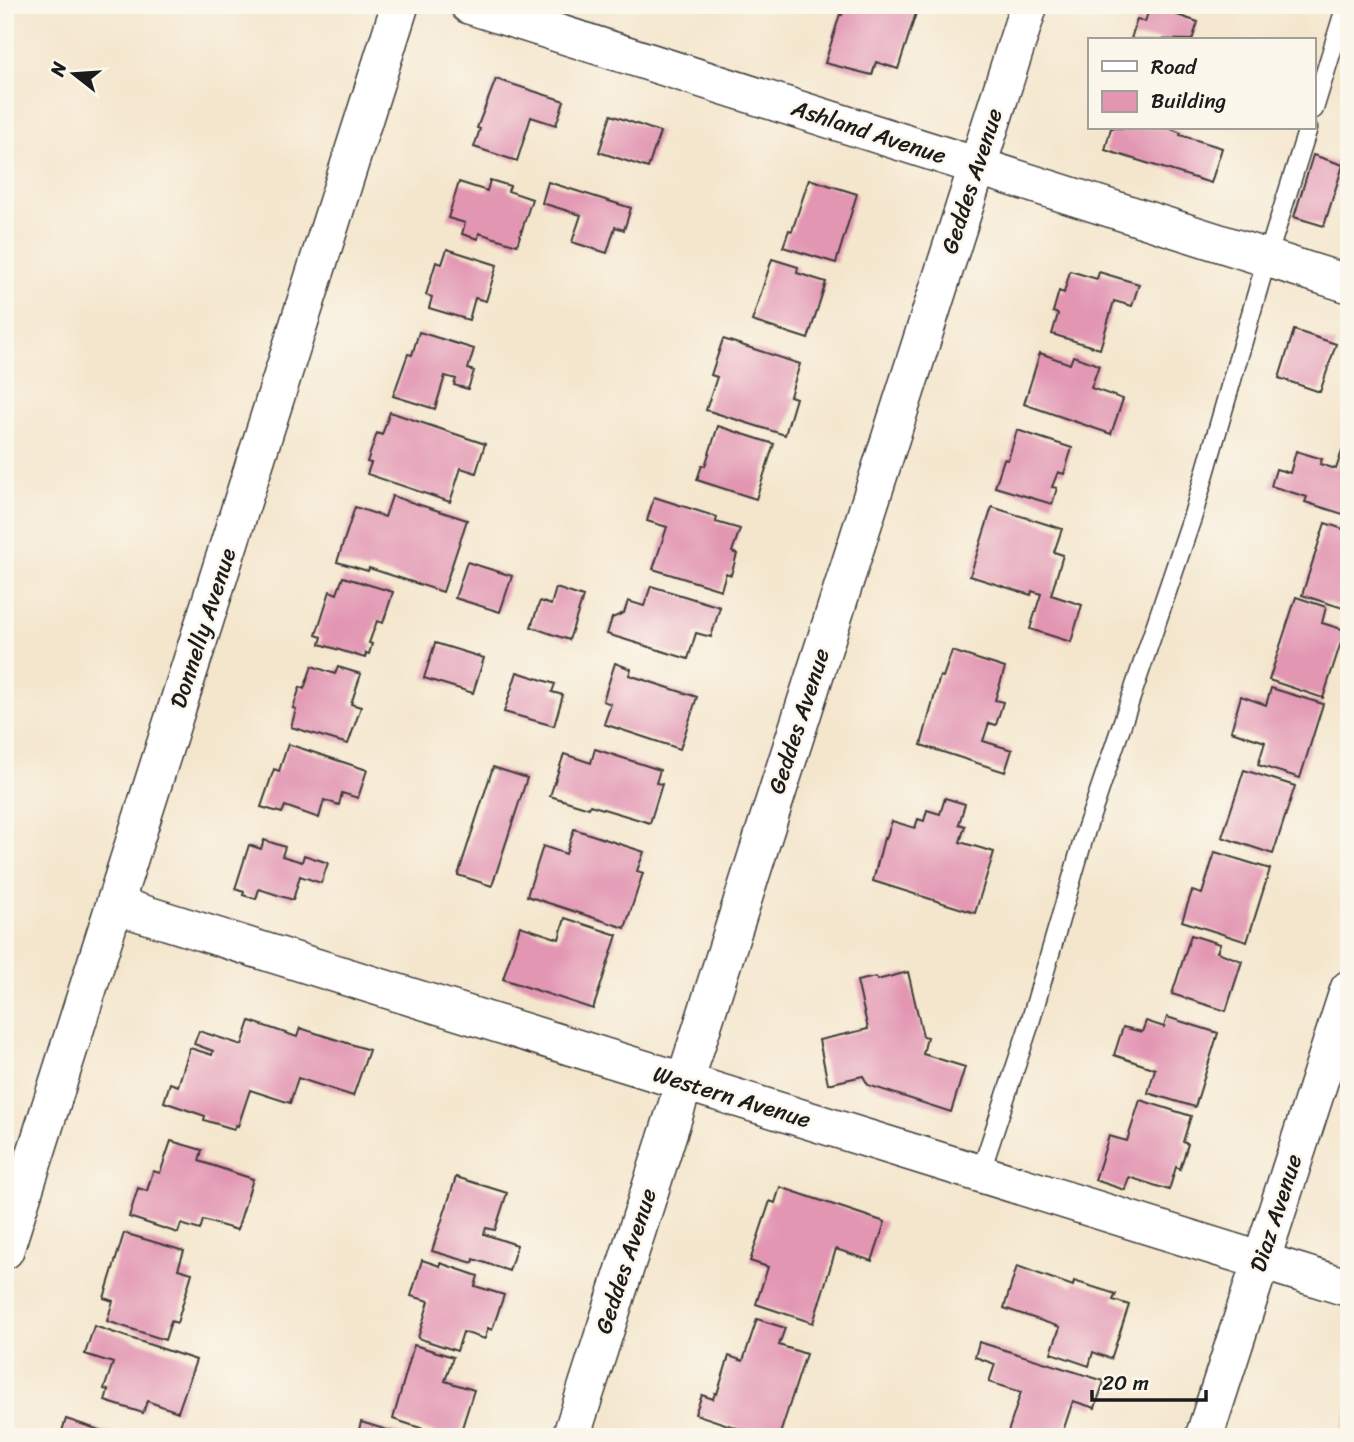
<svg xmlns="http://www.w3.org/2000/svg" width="1354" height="1442" font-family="Sriracha,sans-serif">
<rect width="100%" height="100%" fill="#fbf7ec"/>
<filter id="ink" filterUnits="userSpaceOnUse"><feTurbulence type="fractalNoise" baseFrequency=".0143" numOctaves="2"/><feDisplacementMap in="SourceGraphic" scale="14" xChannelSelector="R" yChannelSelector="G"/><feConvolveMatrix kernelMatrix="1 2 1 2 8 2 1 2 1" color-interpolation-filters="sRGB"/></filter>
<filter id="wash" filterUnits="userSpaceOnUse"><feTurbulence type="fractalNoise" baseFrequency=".00686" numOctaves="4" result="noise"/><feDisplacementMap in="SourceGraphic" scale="28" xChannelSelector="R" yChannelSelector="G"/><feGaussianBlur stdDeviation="1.57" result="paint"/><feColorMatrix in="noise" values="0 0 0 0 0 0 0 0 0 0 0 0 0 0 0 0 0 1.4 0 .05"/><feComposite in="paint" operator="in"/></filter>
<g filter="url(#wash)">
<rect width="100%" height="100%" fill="#f4e6cd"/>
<g id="blocks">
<!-- building -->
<path fill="#e296b2" d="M 845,5 L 893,5 L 916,13 L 898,69 L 876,62 L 872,75 L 825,63 L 840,14 L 842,15 Z
M 1150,6 L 1198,22 L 1192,40 L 1131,39 L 1137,19 L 1145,22 Z
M 496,79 L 564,101 L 556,125 L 531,117 L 517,161 L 474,147 L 480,129 L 477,128 Z
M 611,115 L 660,132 L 648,168 L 599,152 Z
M 1111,128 L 1169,128 L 1181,133 L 1180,135 L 1222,148 L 1211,183 L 1105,150 Z
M 1313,155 L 1343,165 L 1324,226 L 1294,217 Z
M 809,179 L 857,194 L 836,263 L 783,247 L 789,230 L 792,231 Z
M 490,180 L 510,186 L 508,191 L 532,199 L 517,245 L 479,233 L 478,239 L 462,234 L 465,223 L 448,218 L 459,182 L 487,191 Z
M 548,182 L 631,208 L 624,230 L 615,227 L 607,253 L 572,242 L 581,215 L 542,203 Z
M 447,249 L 497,265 L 486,301 L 475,298 L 469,320 L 429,308 L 432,297 L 426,295 L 436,262 L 442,264 Z
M 772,259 L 798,267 L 797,273 L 826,282 L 808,339 L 752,321 Z
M 1070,271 L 1097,279 L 1099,272 L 1139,284 L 1132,306 L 1114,301 L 1100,349 L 1052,334 L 1058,314 L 1053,312 L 1059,291 L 1064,293 Z
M 1294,330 L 1336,344 L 1320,392 L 1279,378 Z
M 419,332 L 474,349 L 468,369 L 474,371 L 468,389 L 454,385 L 456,379 L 445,376 L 435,409 L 393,396 L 408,354 L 412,355 Z
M 723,339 L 800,364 L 790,396 L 796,398 L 785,435 L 706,410 L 717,377 L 711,375 Z
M 1040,353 L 1070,364 L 1073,356 L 1099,365 L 1091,388 L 1123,399 L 1111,434 L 1024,404 Z
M 390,412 L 485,444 L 476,473 L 461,468 L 450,502 L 367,474 L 371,463 L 367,462 L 377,433 L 382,435 Z
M 718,426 L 774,444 L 756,499 L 697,480 L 702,465 L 705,466 Z
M 1017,430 L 1072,448 L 1064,474 L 1058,472 L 1052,487 L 1057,488 L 1052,504 L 995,487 L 1004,459 L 1008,460 Z
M 1346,439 L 1349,440 L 1349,516 L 1305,502 L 1307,497 L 1271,486 L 1276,469 L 1290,473 L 1296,451 L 1322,459 L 1320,464 L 1336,469 Z
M 392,496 L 467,520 L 443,592 L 369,568 L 368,571 L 337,562 L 355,507 L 385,517 Z
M 654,497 L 717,517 L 716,522 L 740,529 L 732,552 L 737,554 L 731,575 L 726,573 L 721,590 L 653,569 L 667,527 L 647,521 Z
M 992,507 L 1062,529 L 1054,552 L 1063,555 L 1051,595 L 1082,605 L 1071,642 L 1030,629 L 1041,594 L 1032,591 L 1031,595 L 970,576 Z
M 1325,523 L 1349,531 L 1349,610 L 1302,595 Z
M 467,562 L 512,576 L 500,612 L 455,598 Z
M 343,577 L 393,592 L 383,623 L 377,621 L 369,643 L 372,644 L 369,654 L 366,653 L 365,658 L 320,644 L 322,637 L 316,635 L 330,591 L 337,594 Z
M 651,586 L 720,607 L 711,637 L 696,633 L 688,659 L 607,634 L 612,618 L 624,613 L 628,601 L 644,606 Z
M 556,588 L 583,597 L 569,640 L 531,627 L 540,601 L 551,605 Z
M 1296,597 L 1326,607 L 1322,623 L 1345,630 L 1323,698 L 1269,680 Z
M 435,643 L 484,658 L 473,693 L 424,678 Z
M 952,651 L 1005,668 L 995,700 L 1003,702 L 996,725 L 989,723 L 983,741 L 1012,750 L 1005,772 L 921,745 L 940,676 L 943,677 Z
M 615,663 L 631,669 L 629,675 L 697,697 L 680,749 L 604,724 L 611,704 L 603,701 Z
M 312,666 L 335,674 L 338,667 L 361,674 L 351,704 L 361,707 L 348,744 L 291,727 L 296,709 L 293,708 L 300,687 L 304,689 Z
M 517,672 L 555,684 L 552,692 L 563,695 L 554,726 L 504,712 Z
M 1271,688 L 1323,704 L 1300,778 L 1258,765 L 1265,742 L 1231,731 L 1241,696 L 1266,705 Z
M 288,744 L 367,770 L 358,798 L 342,793 L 339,805 L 324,800 L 319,818 L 285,806 L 282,813 L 261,807 L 274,769 L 279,771 Z
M 595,749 L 660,770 L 656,783 L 662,784 L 650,823 L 590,805 L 589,808 L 550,796 L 564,754 L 591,763 Z
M 493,767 L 527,778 L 492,886 L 458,875 Z
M 1244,770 L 1295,786 L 1273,854 L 1222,837 Z
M 945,798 L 965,804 L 959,824 L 965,826 L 960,842 L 994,852 L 975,913 L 873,881 L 884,838 L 886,839 L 892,821 L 915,828 L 918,819 L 924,821 L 927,810 L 940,814 Z
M 574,829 L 644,852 L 637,871 L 643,873 L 625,928 L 527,896 L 543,846 L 566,854 Z
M 264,840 L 285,847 L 282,856 L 302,862 L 304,855 L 328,863 L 321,883 L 300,876 L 293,900 L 259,889 L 256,899 L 243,895 L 244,892 L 235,889 L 249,845 L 261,849 Z
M 1215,852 L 1270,869 L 1247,942 L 1182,921 L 1192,891 L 1202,894 Z
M 565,918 L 617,935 L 593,1009 L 503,979 L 520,926 L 559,939 Z
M 1191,935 L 1220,944 L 1217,952 L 1242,961 L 1226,1011 L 1172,994 Z
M 908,972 L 923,1036 L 927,1037 L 923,1054 L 965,1067 L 951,1112 L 868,1085 L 863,1076 L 828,1084 L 819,1040 L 868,1029 L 857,981 L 876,977 L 877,980 Z
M 1167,1017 L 1218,1033 L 1195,1107 L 1148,1093 L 1155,1069 L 1114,1055 L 1123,1027 L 1142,1032 L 1146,1021 L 1164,1027 Z
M 250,1021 L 297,1037 L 300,1028 L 369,1050 L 353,1096 L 298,1078 L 290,1103 L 250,1090 L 238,1126 L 236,1125 L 234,1129 L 204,1120 L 205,1116 L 164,1102 L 170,1083 L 178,1086 L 190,1048 L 212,1055 L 213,1051 L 194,1044 L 199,1031 L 242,1045 Z
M 1140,1100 L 1191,1116 L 1183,1142 L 1188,1144 L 1180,1169 L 1176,1167 L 1169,1190 L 1129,1177 L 1125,1190 L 1095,1180 L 1109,1136 L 1127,1141 Z
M 171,1141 L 202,1150 L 199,1161 L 253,1179 L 237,1230 L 203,1220 L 200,1230 L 181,1224 L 178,1233 L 129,1217 L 138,1188 L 147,1191 L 153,1171 L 160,1173 Z
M 456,1177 L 507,1193 L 495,1230 L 486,1228 L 484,1234 L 517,1245 L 509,1271 L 474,1259 L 473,1263 L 432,1251 Z
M 780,1187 L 885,1222 L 872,1261 L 836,1249 L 813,1323 L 756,1304 L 768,1267 L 750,1261 L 770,1201 L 775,1203 Z
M 124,1233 L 184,1251 L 178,1269 L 192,1273 L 177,1323 L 171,1321 L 165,1340 L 107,1321 L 113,1301 L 104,1298 Z
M 422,1260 L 440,1266 L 440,1263 L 478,1276 L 475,1286 L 504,1295 L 492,1330 L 488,1328 L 485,1339 L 463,1332 L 457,1351 L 418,1338 L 429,1301 L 411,1296 Z
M 1017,1266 L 1073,1286 L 1074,1281 L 1116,1294 L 1113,1300 L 1129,1305 L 1111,1359 L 1093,1352 L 1089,1366 L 1051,1353 L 1060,1327 L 1004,1308 Z
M 757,1319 L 785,1328 L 779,1345 L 806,1354 L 779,1437 L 767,1434 L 764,1437 L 695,1414 L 702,1395 L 713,1399 L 715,1393 L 717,1394 L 729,1356 L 743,1361 Z
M 94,1326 L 196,1360 L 178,1412 L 147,1401 L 143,1413 L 105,1401 L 108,1390 L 104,1389 L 113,1363 L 85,1354 Z
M 979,1342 L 1104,1381 L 1095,1408 L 1073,1401 L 1061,1437 L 1024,1437 L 1008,1432 L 1021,1392 L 989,1382 L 995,1364 L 975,1357 Z
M 414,1345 L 453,1357 L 445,1381 L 474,1390 L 459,1437 L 448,1437 L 393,1419 Z
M 1348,1410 L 1349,1437 L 1340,1437 Z
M 66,1419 L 118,1436 L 118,1437 L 60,1437 Z
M 361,1422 L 407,1436 L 407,1437 L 357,1437 Z"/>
</g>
</g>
<g filter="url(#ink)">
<use href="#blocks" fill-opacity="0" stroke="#3c3a37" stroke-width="2"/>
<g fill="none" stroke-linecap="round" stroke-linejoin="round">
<defs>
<path id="lane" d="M 1314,109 L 1346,5
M 980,1174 L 1029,1026 L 1086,830 L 1193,515 L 1267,258 L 1308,128"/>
<path id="street" d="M 469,5 L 1349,284
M 115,905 L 1349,1288
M 5,1250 L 400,5
M 571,1437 L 1029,5
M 1204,1437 L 1349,989"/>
</defs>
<!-- lane casing -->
<use href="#lane" stroke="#3c3a37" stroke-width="21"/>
<!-- street casing -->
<use href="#street" stroke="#3c3a37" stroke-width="40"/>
<!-- lane -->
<use href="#lane" stroke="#fff" stroke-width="18"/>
<!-- street -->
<use href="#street" stroke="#fff" stroke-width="37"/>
</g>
</g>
<g text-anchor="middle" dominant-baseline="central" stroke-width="5" stroke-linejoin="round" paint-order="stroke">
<!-- street labels -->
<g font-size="23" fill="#1c1c1c" stroke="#fbf7ec">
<text transform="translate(869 132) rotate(18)">Ashland Avenue</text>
<text transform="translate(972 181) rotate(-72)">Geddes Avenue</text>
<text transform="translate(203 628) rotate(-72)">Donnelly Avenue</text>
<text transform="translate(799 721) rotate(-72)">Geddes Avenue</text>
<text transform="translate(732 1097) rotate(17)">Western Avenue</text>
<text transform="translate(1276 1213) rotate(-72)">Diaz Avenue</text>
<text transform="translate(626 1261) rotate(-72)">Geddes Avenue</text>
</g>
</g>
<!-- margin -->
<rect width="1354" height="1442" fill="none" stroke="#fbf7ec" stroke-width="28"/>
<!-- legend -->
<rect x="1088" y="38" width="228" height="91" fill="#fbf7ec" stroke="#a29f99" stroke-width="2"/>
<rect x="1102" y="61" width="35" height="10" fill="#ffffff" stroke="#a29f99" stroke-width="2"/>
<text x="1151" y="74" font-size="21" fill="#1c1c1c">Road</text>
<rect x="1102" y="91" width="35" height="21" fill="#e296b2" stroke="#a29f99" stroke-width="2"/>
<text x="1151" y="108" font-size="21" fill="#1c1c1c">Building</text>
<!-- north arrow -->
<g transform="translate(74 74) rotate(287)" stroke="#fbf7ec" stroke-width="5" paint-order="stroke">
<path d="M0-5L12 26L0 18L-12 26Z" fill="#1c1c1c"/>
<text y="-10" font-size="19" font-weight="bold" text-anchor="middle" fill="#1c1c1c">N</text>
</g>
<!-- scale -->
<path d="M1092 1390v10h114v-10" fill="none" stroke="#1c1c1c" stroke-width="3.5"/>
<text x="1102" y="1390" font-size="21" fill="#1c1c1c" stroke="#fbf7ec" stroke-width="5" paint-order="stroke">20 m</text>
</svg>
